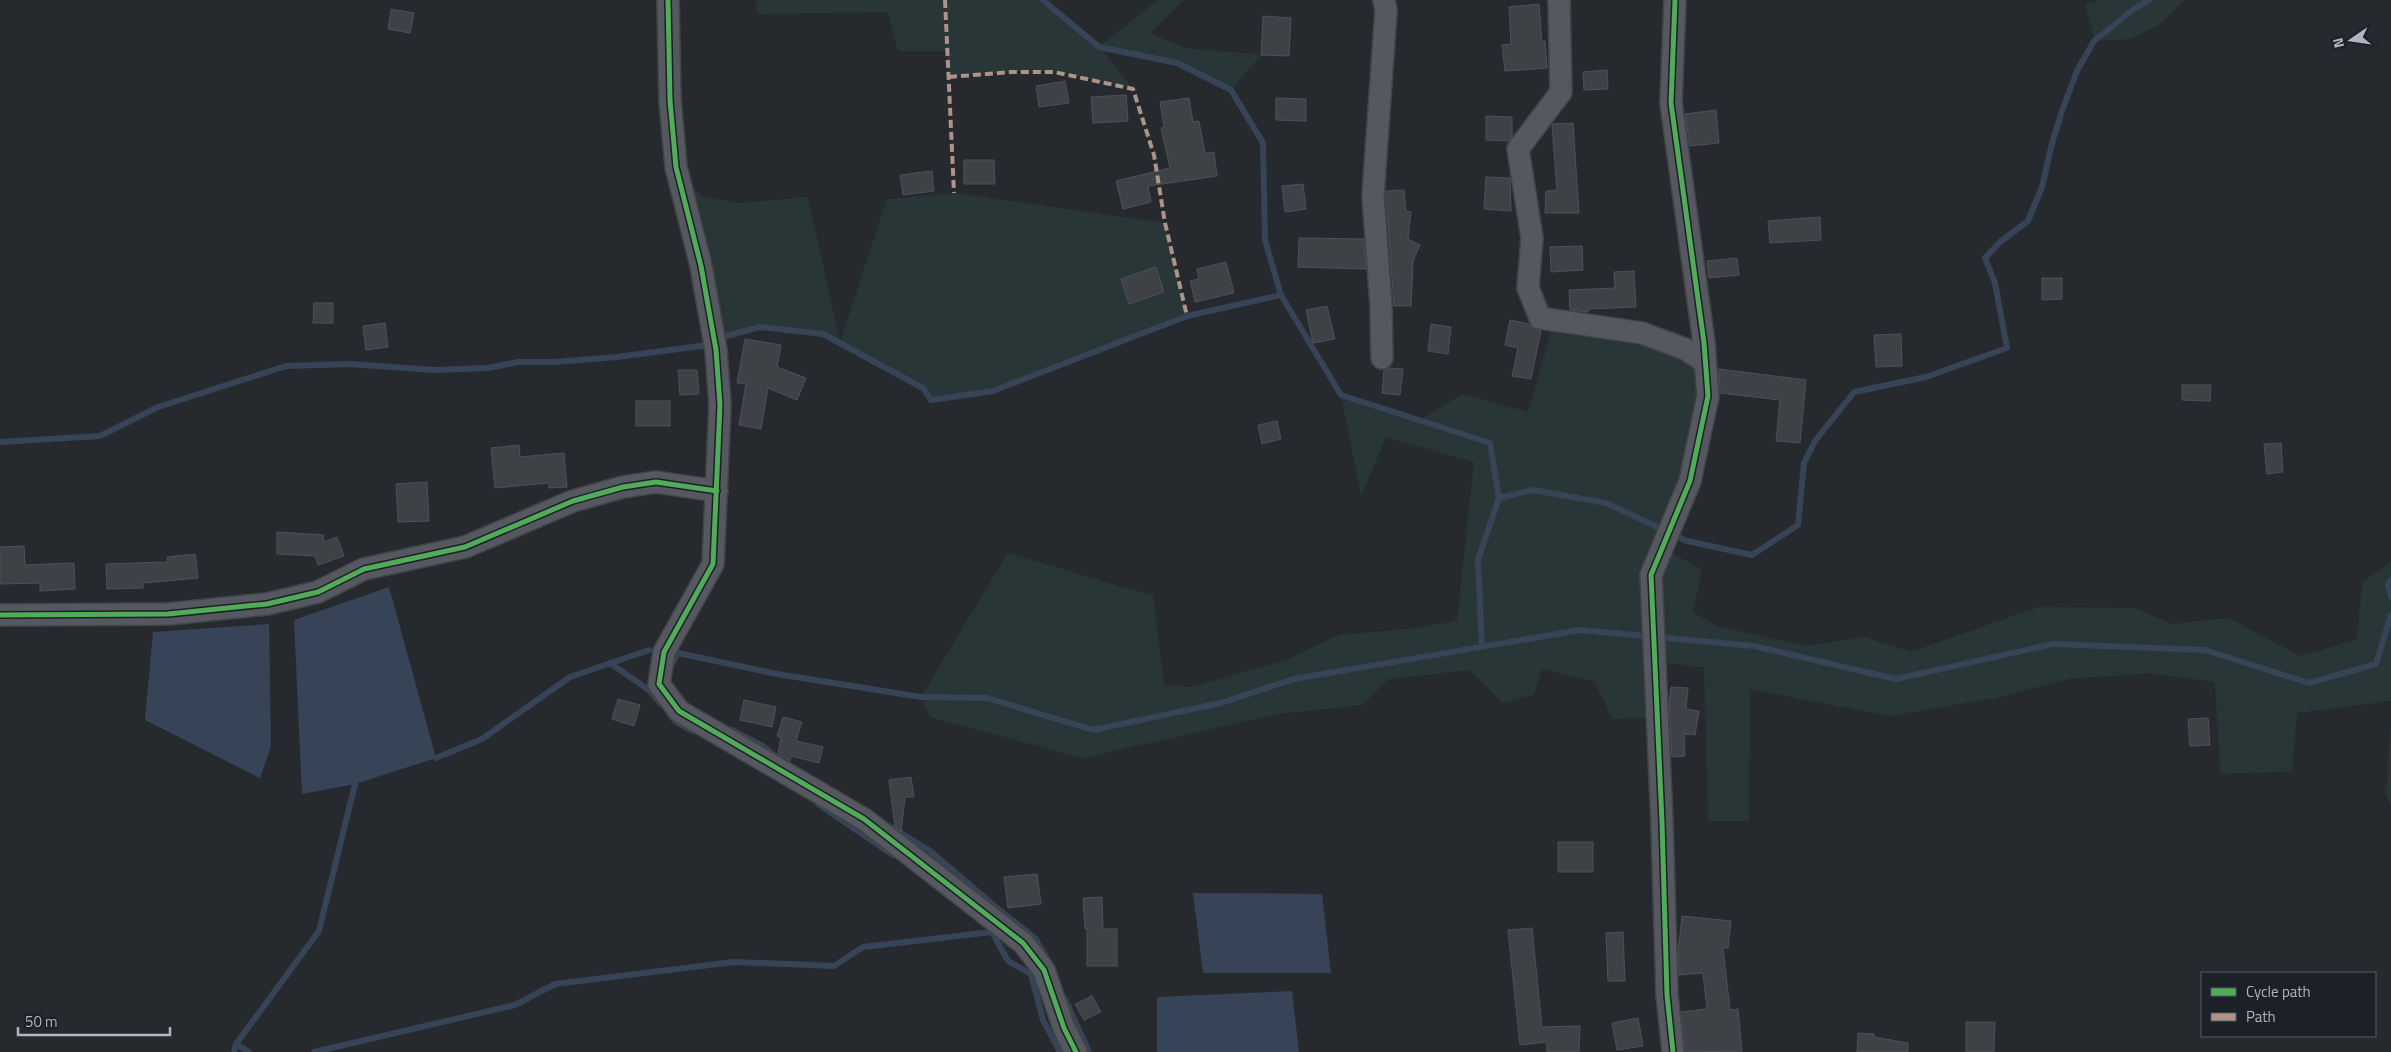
<svg xmlns="http://www.w3.org/2000/svg" width="2391" height="1052" font-family="'Titillium Web',sans-serif">
<rect width="100%" height="100%" fill="#262a2f"/>
<!-- green -->
<path fill="#283637" d="M 756,0 L 1043,0 L 1099,47 L 1158,0 L 1183,0 L 1150,33 L 1185,48 L 1261,55 L 1231,90 L 1177,63 L 1100,47 L 1133,89 L 1054,72 L 1012,72 L 949,77 L 947,51 L 898,51 L 888,12 L 757,14 Z
M 2100,0 L 2185,0 L 2159,25 L 2129,39 L 2095,41 L 2085,5 Z
M 676,167 L 701,196 L 737,203 L 808,197 L 840,342 L 887,199 L 954,193 L 1165,223 L 1187,316 L 993,391 L 931,400 L 923,388 L 823,334 L 760,327 L 719,338 Z
M 1554,320 L 1642,333 L 1705,362 L 1708,396 L 1663,548 L 1702,570 L 1693,612 L 1717,626 L 1806,646 L 1864,637 L 1911,652 L 2038,607 L 2135,608 L 2172,624 L 2228,618 L 2301,656 L 2357,639 L 2362,582 L 2391,562 L 2391,701 L 2297,713 L 2292,771 L 2220,774 L 2215,682 L 2150,673 L 2068,679 L 2000,697 L 1890,716 L 1750,689 L 1749,821 L 1708,821 L 1704,667 L 1655,662 L 1657,717 L 1613,719 L 1594,681 L 1542,669 L 1534,695 L 1503,703 L 1469,670 L 1388,679 L 1362,705 L 1277,714 L 1083,758 L 930,717 L 921,697 L 1008,553 L 1153,596 L 1164,685 L 1191,687 L 1286,660 L 1338,635 L 1409,629 L 1457,621 L 1474,462 L 1386,437 L 1361,496 L 1341,395 L 1420,420 L 1462,394 L 1528,412 Z
M 2391,723 L 2391,806 L 2386,793 Z"/>
<!-- water -->
<path fill="#374457" d="M 389,587 L 436,758 L 355,784 L 302,794 L 294,620 Z
M 269,624 L 271,746 L 260,778 L 145,720 L 153,632 Z
M 1193,893 L 1322,894 L 1331,973 L 1203,973 Z
M 1292,991 L 1299,1052 L 1157,1052 L 1157,997 Z"/>
<g fill="none" stroke-linecap="round" stroke-linejoin="round">
<!-- stream -->
<path stroke="#374457" stroke-width="6" d="M 1043,0 L 1099,47 L 1177,63 L 1231,90 L 1263,143 L 1265,240 L 1281,295 L 1341,395 L 1490,443 L 1499,498
M 719,338 L 760,327 L 823,334 L 923,388 L 931,400 L 993,391 L 1187,316 L 1281,295
M 0,442 L 100,436 L 158,407 L 286,366 L 350,364 L 434,370 L 488,368 L 518,362 L 554,362 L 617,357 L 701,346 L 710,342
M 2391,580 L 2388,585 L 2391,597
M 1482,647 L 1478,560 L 1499,498 L 1533,490 L 1606,503 L 1687,541 L 1752,555 L 1798,525 L 1804,463 L 1815,441 L 1854,392 L 1926,377 L 2007,348 L 1995,283 L 1985,258 L 2000,242 L 2028,221 L 2042,187 L 2052,143 L 2063,108 L 2077,71 L 2094,41 L 2134,9 L 2149,0
M 610,663 L 649,690 L 661,704
M 669,669 L 678,653 L 777,674 L 921,697 L 987,698 L 1093,730 L 1221,703 L 1294,679 L 1580,630 L 1754,646 L 1896,679 L 2053,644 L 2205,650 L 2309,683 L 2376,664 L 2391,615
M 671,716 L 676,722 L 693,731
M 732,730 L 763,746 L 775,756
M 436,758 L 482,739 L 570,677 L 649,650
M 818,804 L 893,855
M 889,826 L 929,850 L 998,909 L 1035,938 L 1048,960
M 1065,999 L 1089,1052
M 236,1044 L 249,1052
M 234,1052 L 236,1044 L 319,931 L 355,784
M 314,1052 L 515,1005 L 555,984 L 734,962 L 834,966 L 863,947 L 992,932 L 1008,961 L 1031,974 L 1043,1020 L 1060,1052"/>
</g>
<!-- building -->
<path fill="#3e4146" stroke="#4e5157" d="M 1539,4 L 1542,42 L 1545,41 L 1547,68 L 1505,71 L 1502,45 L 1511,44 L 1509,7 Z
M 391,9 L 414,13 L 410,33 L 388,29 Z
M 1263,16 L 1291,18 L 1289,56 L 1261,55 Z
M 1607,70 L 1608,89 L 1584,90 L 1583,72 Z
M 1065,81 L 1069,103 L 1039,107 L 1036,86 Z
M 1126,95 L 1128,121 L 1093,123 L 1091,97 Z
M 1189,98 L 1193,122 L 1199,121 L 1205,153 L 1214,152 L 1217,176 L 1148,186 L 1151,202 L 1123,209 L 1116,181 L 1170,168 L 1161,128 L 1164,127 L 1160,102 Z
M 1276,98 L 1306,99 L 1306,121 L 1276,120 Z
M 1716,110 L 1719,143 L 1690,146 L 1685,114 Z
M 1486,116 L 1512,117 L 1512,136 L 1509,141 L 1486,140 Z
M 1573,123 L 1579,213 L 1545,213 L 1546,191 L 1557,190 L 1552,124 Z
M 964,160 L 994,160 L 995,184 L 964,184 Z
M 932,171 L 934,191 L 903,195 L 900,175 Z
M 1486,177 L 1510,178 L 1511,211 L 1484,209 Z
M 1303,184 L 1306,209 L 1285,212 L 1282,186 Z
M 1404,190 L 1406,211 L 1411,212 L 1408,239 L 1420,245 L 1413,261 L 1411,306 L 1394,306 L 1386,196 L 1386,191 Z
M 1820,217 L 1821,240 L 1770,243 L 1768,221 Z
M 1299,238 L 1364,239 L 1366,269 L 1298,267 Z
M 1582,246 L 1583,270 L 1551,272 L 1550,247 Z
M 1737,258 L 1739,275 L 1709,278 L 1707,261 Z
M 1226,262 L 1234,293 L 1195,302 L 1190,281 L 1199,279 L 1197,269 Z
M 1156,267 L 1164,292 L 1129,304 L 1121,279 Z
M 1634,271 L 1636,307 L 1588,309 L 1588,312 L 1570,310 L 1569,290 L 1615,288 L 1614,272 Z
M 2042,278 L 2062,278 L 2062,299 L 2042,300 Z
M 314,303 L 333,303 L 333,323 L 313,323 Z
M 1327,306 L 1335,339 L 1313,343 L 1306,310 Z
M 1510,320 L 1529,324 L 1533,328 L 1541,331 L 1531,379 L 1512,376 L 1518,348 L 1505,345 Z
M 385,323 L 388,347 L 366,350 L 363,326 Z
M 1431,324 L 1451,327 L 1448,354 L 1428,351 Z
M 1901,334 L 1902,366 L 1876,367 L 1874,335 Z
M 745,339 L 781,345 L 777,367 L 806,378 L 797,400 L 768,388 L 761,429 L 739,425 L 746,384 L 737,383 Z
M 1389,368 L 1403,369 L 1400,395 L 1382,393 L 1384,370 Z
M 1719,369 L 1806,380 L 1800,443 L 1776,441 L 1780,400 L 1720,393 Z
M 678,370 L 697,370 L 699,394 L 680,395 Z
M 2182,385 L 2211,385 L 2210,401 L 2182,400 Z
M 636,401 L 670,401 L 670,426 L 636,426 Z
M 1277,421 L 1281,439 L 1262,444 L 1258,425 Z
M 2281,443 L 2283,472 L 2267,474 L 2264,444 Z
M 519,445 L 520,457 L 564,453 L 567,487 L 549,488 L 549,483 L 495,488 L 491,448 Z
M 427,482 L 429,521 L 398,522 L 396,484 Z
M 277,532 L 324,535 L 323,542 L 337,537 L 344,556 L 318,565 L 315,556 L 277,554 Z
M 24,546 L 25,565 L 74,563 L 75,589 L 40,591 L 40,583 L 0,584 L 0,547 Z
M 195,554 L 198,578 L 143,583 L 143,588 L 107,589 L 106,564 L 168,562 L 167,557 Z
M 1671,687 L 1688,688 L 1686,709 L 1699,711 L 1695,735 L 1684,734 L 1685,756 L 1672,757 L 1669,703 Z
M 618,699 L 640,705 L 634,726 L 612,719 Z
M 744,700 L 776,707 L 772,727 L 740,720 Z
M 783,717 L 802,722 L 796,741 L 823,747 L 819,763 L 791,756 L 790,761 L 778,754 L 781,737 L 777,736 Z
M 2208,718 L 2210,745 L 2190,746 L 2188,719 Z
M 911,777 L 914,797 L 905,797 L 901,832 L 895,827 L 889,780 Z
M 1558,842 L 1593,842 L 1593,872 L 1558,872 Z
M 1037,874 L 1041,904 L 1008,908 L 1004,877 Z
M 1102,897 L 1103,929 L 1117,929 L 1117,966 L 1087,966 L 1087,928 L 1085,929 L 1083,898 Z
M 1682,916 L 1731,921 L 1728,948 L 1723,948 L 1730,1010 L 1738,1009 L 1742,1051 L 1685,1052 L 1681,1012 L 1707,1009 L 1703,973 L 1679,975 L 1678,953 Z
M 1532,928 L 1542,1027 L 1580,1026 L 1579,1052 L 1547,1052 L 1547,1042 L 1520,1045 L 1508,930 Z
M 1623,932 L 1625,981 L 1608,981 L 1606,933 Z
M 1092,996 L 1101,1012 L 1084,1020 L 1075,1004 Z
M 1638,1018 L 1643,1046 L 1617,1050 L 1612,1023 Z
M 1966,1022 L 1995,1022 L 1994,1052 L 1966,1052 Z
M 1858,1033 L 1874,1034 L 1874,1037 L 1908,1043 L 1908,1052 L 1857,1052 Z"/>
<g fill="none" stroke-linecap="round" stroke-linejoin="round">
<defs>
<path id="street" d="M 668,0 L 670,100 L 676,167 L 701,266 L 716,350 L 720,405 L 713,564 L 664,652 L 659,684 L 679,711 L 864,819 L 1023,943 L 1044,970 L 1064,1028 L 1076,1052
M 1559,0 L 1561,92 L 1518,149 L 1532,238 L 1528,288 L 1540,318 L 1642,333 L 1685,349 L 1705,362
M 1382,358 L 1381,305 L 1373,196 L 1386,10 L 1384,0
M 0,615 L 168,614 L 267,604 L 318,592 L 364,569 L 465,547 L 573,501 L 623,487 L 656,482 L 717,491
M 1673,1052 L 1667,995 L 1662,822 L 1651,575 L 1690,481 L 1708,396 L 1704,343 L 1671,103 L 1675,0"/>
</defs>
<!-- street casing -->
<use href="#street" stroke="#424448" stroke-width="24"/>
<!-- street -->
<use href="#street" stroke="#55585e" stroke-width="21"/>
<!-- quiet -->
<path stroke="#af9288" stroke-width="4" stroke-dasharray="8 4" stroke-linecap="butt" d="M 945,0 L 954,193
M 949,77 L 1012,72 L 1054,72 L 1133,89 L 1154,155 L 1165,223 L 1187,316"/>
<defs>
<path id="cycleway" d="M 668,0 L 670,100 L 676,167 L 701,266 L 716,350 L 720,405 L 713,564 L 664,652 L 659,684 L 679,711 L 864,819 L 1023,943 L 1044,970 L 1064,1028 L 1076,1052
M 0,615 L 168,614 L 267,604 L 318,592 L 364,569 L 465,547 L 573,501 L 623,487 L 656,482 L 717,491
M 1673,1052 L 1667,995 L 1662,822 L 1651,575 L 1690,481 L 1708,396 L 1704,343 L 1671,103 L 1675,0"/>
</defs>
<!-- cycleway casing -->
<use href="#cycleway" stroke="#1b2029" stroke-width="8"/>
<!-- cycleway -->
<use href="#cycleway" stroke="#51ab58" stroke-width="5"/>
</g>
<!-- legend -->
<rect x="2201" y="972" width="175" height="65" fill="#1b2029" stroke="#565c66"/>
<rect x="2211" y="988" width="25" height="8" fill="#51ab58" stroke="#565c66"/>
<text x="2246" y="997" font-size="15" fill="#afb6c1">Cycle path</text>
<rect x="2211" y="1013" width="25" height="8" fill="#af9288" stroke="#565c66"/>
<text x="2246" y="1022" font-size="15" fill="#afb6c1">Path</text>
<!-- north arrow -->
<g transform="translate(2351 40) rotate(257)" stroke="#1b2029" stroke-width="4" paint-order="stroke">
<path d="M0-4L9 19L0 12L-9 19Z" fill="#afb6c1"/>
<text y="-8" font-size="14" font-weight="bold" text-anchor="middle" fill="#afb6c1">N</text>
</g>
<!-- scale -->
<path d="M18 1027v8h152v-8" fill="none" stroke="#afb6c1" stroke-width="2.5"/>
<text x="25" y="1027" font-size="15" fill="#afb6c1" stroke="#1b2029" stroke-width="4" paint-order="stroke">50 m</text>
</svg>
